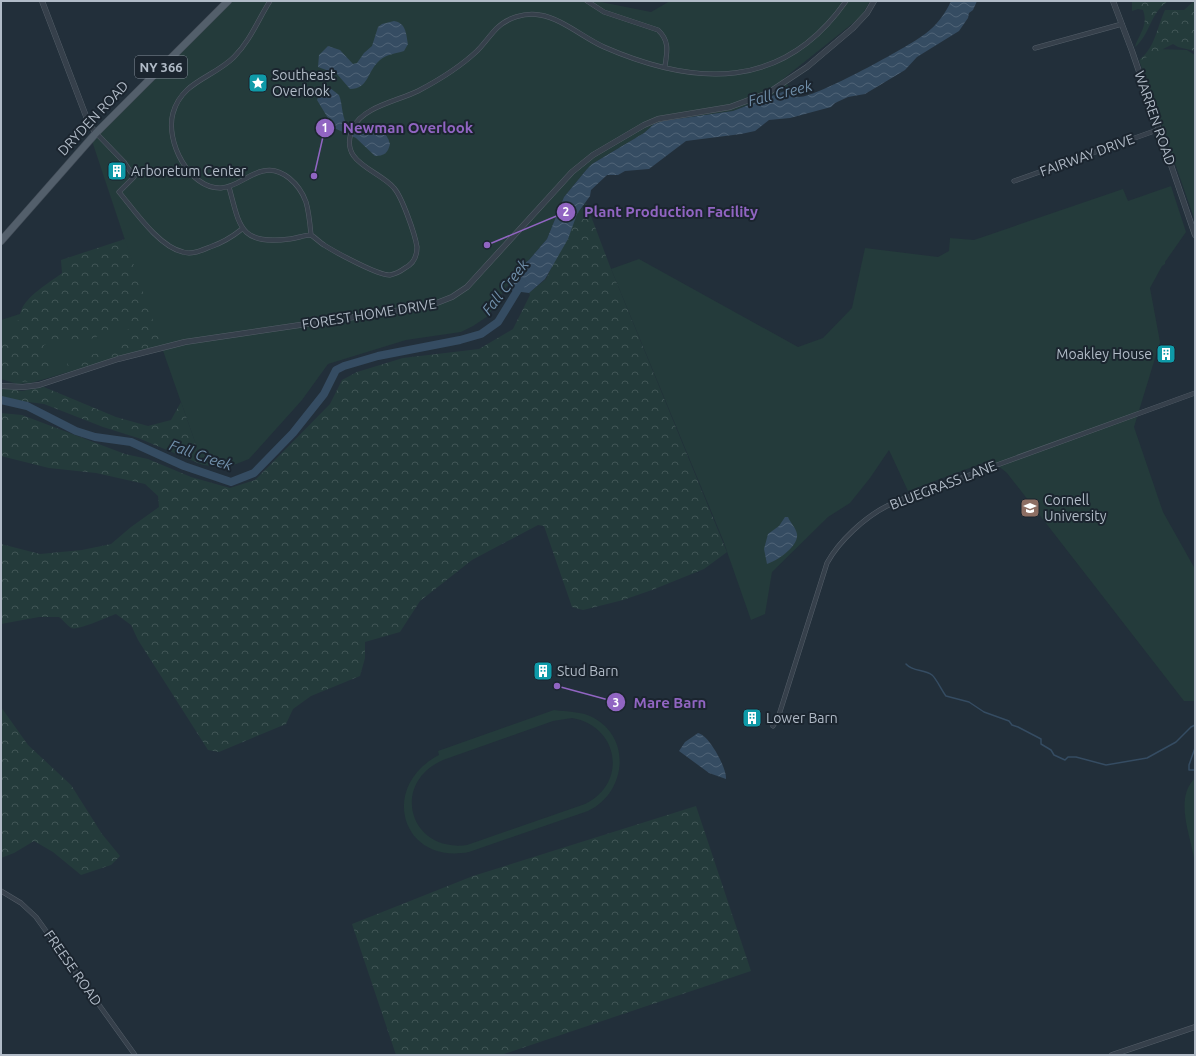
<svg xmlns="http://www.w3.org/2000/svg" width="1196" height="1056" font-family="Ubuntu,sans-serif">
<defs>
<pattern id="forest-crowns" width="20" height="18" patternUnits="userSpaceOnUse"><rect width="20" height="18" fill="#243b3b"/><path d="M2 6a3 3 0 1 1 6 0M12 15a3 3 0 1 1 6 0" fill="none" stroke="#415556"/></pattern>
<pattern id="water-waves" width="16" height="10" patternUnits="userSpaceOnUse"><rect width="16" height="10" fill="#354c62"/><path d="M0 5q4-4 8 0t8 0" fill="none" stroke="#506477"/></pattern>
</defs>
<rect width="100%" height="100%" fill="#222f3a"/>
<!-- green -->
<path fill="#243b3b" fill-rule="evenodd" d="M 233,1 L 596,1 L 651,12 L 670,1 L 870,1 L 862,15 L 852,24 L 783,79 L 789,87 L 786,89 L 733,111 L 663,121 L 654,124 L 644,133 L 592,164 L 587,169 L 564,197 L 547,239 L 529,260 L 513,272 L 512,281 L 506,287 L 488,316 L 473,326 L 461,332 L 406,340 L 328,364 L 302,400 L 249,459 L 226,468 L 203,465 L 161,345 L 31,383 L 17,384 L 1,379 L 1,320 L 137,276 L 92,141 Z
M 1158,49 L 1187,50 L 1195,55 L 1195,221 L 1139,60 Z
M 1171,186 L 1186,232 L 1165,262 L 1165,264 L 1162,266 L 1150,288 L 1160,342 L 1134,427 L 1163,512 L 1195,569 L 1195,701 L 1184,701 L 1007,473 L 991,460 L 908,491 L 889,450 L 870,478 L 850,503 L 828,517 L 772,572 L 765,614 L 751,620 L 723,540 L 611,269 L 639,259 L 798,347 L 823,338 L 852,308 L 865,248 L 938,257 L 949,251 L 950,238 L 974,240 L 1123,189 L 1128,201 Z
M 554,710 C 567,712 582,711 594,718 C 632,739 626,793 588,811 L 469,852 C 402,865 378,787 439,755 L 438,751 ZM 572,718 C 619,726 628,783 585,804 L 467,845 C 409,853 390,783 443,760 L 553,721 Z
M 1195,778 L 1195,886 C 1193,879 1195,872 1195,865 C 1192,837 1173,800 1195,778 Z"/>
<!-- forest -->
<path fill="url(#forest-crowns)" d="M 1132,1 L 1167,2 C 1150,13 1150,35 1135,47 C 1138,35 1149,26 1143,10 L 1138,9 L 1132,11 Z
M 1193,2 L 1195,2 L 1195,51 L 1178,47 L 1173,44 L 1141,60 L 1140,59 C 1155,48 1157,27 1165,10 L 1184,10 Z
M 586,203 L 611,269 L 727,552 L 704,569 L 652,590 L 623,600 L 583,610 L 572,607 L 544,526 L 538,525 L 472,560 L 420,601 L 400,632 L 365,642 L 365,658 L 360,676 L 311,696 L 293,709 L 286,724 L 219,752 L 208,750 L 138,640 L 131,625 L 116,614 C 107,617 78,631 71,628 C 67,625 63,620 59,617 L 39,617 L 1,624 L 1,544 L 40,554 L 82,550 L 111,544 L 131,527 L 159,507 L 158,496 L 145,484 L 96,473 L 49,468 L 1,456 L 1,413 L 22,415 L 125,454 L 148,459 L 191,477 L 230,488 L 255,480 L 271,464 L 330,404 L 342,380 L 357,372 L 403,358 L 479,349 L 513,329 L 530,295 L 529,293 L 546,279 L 577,214 Z
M 125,239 L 161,344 L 69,371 L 67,363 L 124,344 L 129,325 L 120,321 C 105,333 89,343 69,344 C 59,344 53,342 44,345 L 42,351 L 44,357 L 53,364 L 47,367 L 51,377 C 33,382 19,384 1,378 L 1,339 L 13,335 C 16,327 18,319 21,311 C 26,296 49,283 62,273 L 61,260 Z
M 44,387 L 116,417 L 148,426 L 171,420 L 181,402 L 203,465 L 138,438 L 103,427 L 44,404 L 12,400 L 1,401 L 1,388 L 22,391 Z
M 1,707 L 28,745 L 71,785 L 102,834 L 120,856 L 111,865 L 81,875 L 53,852 L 34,841 L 14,853 L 1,858 Z
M 696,806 L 751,971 L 501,1055 L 396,1055 L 352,924 L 473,876 Z"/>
<!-- water -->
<path fill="url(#water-waves)" d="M 951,1 L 977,1 L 973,10 L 969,13 L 968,18 L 959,31 L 917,57 L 905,70 L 865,94 L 848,97 L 835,103 L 831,107 L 790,118 L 769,120 L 755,131 L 741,134 L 686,141 L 649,169 L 625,171 L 618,175 L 607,175 L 591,190 L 590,196 L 577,214 L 568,239 L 545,279 L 529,293 L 507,290 L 510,285 L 513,272 L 529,260 L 547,239 L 564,197 L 587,169 L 592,164 L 644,133 L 654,124 L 663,121 L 733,111 L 785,91 C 790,93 795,97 799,97 C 815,98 908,47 925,34 C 936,26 946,13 951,1 Z
M 394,21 C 406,23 406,33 408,44 L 404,51 C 395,54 387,54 380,60 C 367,71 369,89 350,89 L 337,74 L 318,67 L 319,55 L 328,46 L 340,50 L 353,64 L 357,63 L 364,53 L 372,46 L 378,27 L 382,24 Z
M 330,88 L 339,95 C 343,104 341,119 349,127 C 359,136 383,118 390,144 C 388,153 384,156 375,156 L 356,138 L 334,128 L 317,100 L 320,92 Z
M 785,517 L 788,517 C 790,522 796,528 797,534 C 799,546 777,561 767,564 L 764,549 L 768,534 L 779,526 Z
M 698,733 C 709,735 727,768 726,779 L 709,773 L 679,751 L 685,742 Z"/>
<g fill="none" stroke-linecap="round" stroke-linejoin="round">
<!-- stream -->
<path stroke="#354c62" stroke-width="1.5" d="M 906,664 C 913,672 924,669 932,675 C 936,678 942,691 946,696 L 969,702 L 984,712 L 1009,721 L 1012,725 L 1018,727 L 1041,739 L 1041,744 L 1051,750 L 1054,755 L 1065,760 L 1068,757 L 1076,757 L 1106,765 L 1147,758 L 1176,742 L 1191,727 L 1195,725
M 1195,748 L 1189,765 L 1189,770 L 1195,770"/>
<!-- river -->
<path stroke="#354c62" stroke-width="8" d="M 1,400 L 27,406 L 76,431 L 95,437 L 131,442 L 184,466 L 231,482 L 254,473 L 293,433 L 324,394 L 336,370 L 344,366 L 378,356 L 460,340 L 481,334 L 498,322 L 522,283"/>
<defs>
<path id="minor" d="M 270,1 C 258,20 250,41 234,57 C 213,78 182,81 173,113 C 165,141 189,189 221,188 C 237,187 248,174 263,171 C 282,166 300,185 306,202 C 309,212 310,224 311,235
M 587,1 L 604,12 L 658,30 C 670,41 667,52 665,66
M 1035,48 L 1122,24
M 96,133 L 124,162 L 134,177 L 119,192 C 134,210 159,247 183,252 C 192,255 202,250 210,247 C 222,243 232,237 242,229
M 1014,181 L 1160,129
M 229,187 C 240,228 240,245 290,239 C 298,238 304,235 311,235 C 316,238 319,242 324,245 C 335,252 379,276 390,275 C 395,274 401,271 405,268 C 413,264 417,256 417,247 C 415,234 402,197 394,188 C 378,169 337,163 353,128 C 362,107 398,101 418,91 C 439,80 460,67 477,51 C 484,44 490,35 497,28 C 507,18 525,12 540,15 C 563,19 582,37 604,47 C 696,87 783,91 846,1
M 773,726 L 778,718 L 827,563 C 839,541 865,517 887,506 C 900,499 914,495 928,490 L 1195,393
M 1,891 L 21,903 L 36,917 L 135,1055"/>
<path id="tertiary" d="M 42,1 L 89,124 L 96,133
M 1113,1 L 1132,51 L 1195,235
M 1,386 L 23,387 L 39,385 L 118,359 L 185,342 L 429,306 L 452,297 L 467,287 L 572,172 L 593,155 L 644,125 L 658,119 L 730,107 L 768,93 L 807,67 L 853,28 L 867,13 L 874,1
M 1112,1055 L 1195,1027"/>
<path id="primary" d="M 1,241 L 96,133 L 228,1"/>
</defs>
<!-- minor casing -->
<use href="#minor" stroke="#545e68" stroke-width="5"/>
<!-- tertiary casing -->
<use href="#tertiary" stroke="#545e68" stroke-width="6"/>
<!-- primary casing -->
<use href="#primary" stroke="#424c57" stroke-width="8"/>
<!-- minor -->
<use href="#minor" stroke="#36404b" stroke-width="4"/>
<!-- tertiary -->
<use href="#tertiary" stroke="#36404b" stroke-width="5"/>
<!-- primary -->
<use href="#primary" stroke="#535f6b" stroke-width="7"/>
</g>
<!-- icons -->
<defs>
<symbol id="sight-square" viewBox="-11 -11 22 22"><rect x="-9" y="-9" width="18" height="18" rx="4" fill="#0f9aa8" stroke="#1b252f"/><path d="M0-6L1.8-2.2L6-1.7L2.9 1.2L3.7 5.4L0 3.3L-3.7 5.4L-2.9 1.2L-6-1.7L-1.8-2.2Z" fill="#fff"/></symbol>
<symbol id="building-square" viewBox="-11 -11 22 22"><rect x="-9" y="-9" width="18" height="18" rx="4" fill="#0f9aa8" stroke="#1b252f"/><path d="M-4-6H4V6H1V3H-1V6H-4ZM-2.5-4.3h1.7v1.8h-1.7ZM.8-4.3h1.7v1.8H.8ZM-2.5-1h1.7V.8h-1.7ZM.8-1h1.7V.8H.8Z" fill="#fff"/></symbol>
<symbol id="university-square" viewBox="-11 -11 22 22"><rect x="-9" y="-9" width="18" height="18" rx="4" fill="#8d6e63" stroke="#1b252f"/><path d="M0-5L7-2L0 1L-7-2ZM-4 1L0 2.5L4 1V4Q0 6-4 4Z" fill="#fff"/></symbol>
</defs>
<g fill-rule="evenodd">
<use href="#sight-square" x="247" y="72" width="22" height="22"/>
<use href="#building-square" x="106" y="160" width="22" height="22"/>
<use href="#building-square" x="1155" y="343" width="22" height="22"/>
<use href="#university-square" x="1019" y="497" width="22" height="22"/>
<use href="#building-square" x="532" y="660" width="22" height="22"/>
<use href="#building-square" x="741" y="707" width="22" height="22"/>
</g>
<g text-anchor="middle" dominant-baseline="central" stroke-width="4" stroke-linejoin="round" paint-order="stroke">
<!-- shield labels -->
<rect fill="#1b252f" stroke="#848e99" stroke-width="1" x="135" y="56" width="52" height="22" rx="3"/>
<g font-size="13" font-weight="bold" fill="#b1bbc7">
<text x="161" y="67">NY 366</text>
</g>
<!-- poi labels -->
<g font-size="14" fill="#b1bbc7" stroke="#1b252f" text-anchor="start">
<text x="272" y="75">Southeast<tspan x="272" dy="16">Overlook</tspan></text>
<text x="131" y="171">Arboretum Center</text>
<text x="1152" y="354" text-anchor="end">Moakley House</text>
<text x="1044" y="500">Cornell<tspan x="1044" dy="16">University</tspan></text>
<text x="557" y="671">Stud Barn</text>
<text x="766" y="718">Lower Barn</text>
</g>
<!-- street labels -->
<g font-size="14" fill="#b1bbc7" stroke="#1b252f">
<text transform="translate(93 118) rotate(-47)">DRYDEN ROAD</text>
<text transform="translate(1155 118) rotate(71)">WARREN ROAD</text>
<text transform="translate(1087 155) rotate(-20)">FAIRWAY DRIVE</text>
<text transform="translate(369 314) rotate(-9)">FOREST HOME DRIVE</text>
<text transform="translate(943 485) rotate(-21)">BLUEGRASS LANE</text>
<text transform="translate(73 968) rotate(55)">FREESE ROAD</text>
</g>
<!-- water labels -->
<g font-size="15" font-style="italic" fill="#708faa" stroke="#1b252f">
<text transform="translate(780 93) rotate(-14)">Fall Creek</text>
<text transform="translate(505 287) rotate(-52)">Fall Creek</text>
<text transform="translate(201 455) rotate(19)">Fall Creek</text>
</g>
</g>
<!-- callouts -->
<path fill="none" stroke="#9165c2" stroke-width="1.5" d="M314 176L325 128M487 245L566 212M557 686L616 702"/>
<g fill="#9165c2" stroke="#1b252f" stroke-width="1.5">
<circle cx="314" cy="176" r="4"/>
<circle cx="487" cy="245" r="4"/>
<circle cx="557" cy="686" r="4"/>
<circle cx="325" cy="128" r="10"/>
<circle cx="566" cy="212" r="10"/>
<circle cx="616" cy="702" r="10"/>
</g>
<g font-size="12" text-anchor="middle" font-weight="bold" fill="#fff">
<text x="325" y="132">1</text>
<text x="566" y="216">2</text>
<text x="616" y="707">3</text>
</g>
<g font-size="15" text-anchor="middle" font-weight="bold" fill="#9165c2" stroke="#1b252f" stroke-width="4" stroke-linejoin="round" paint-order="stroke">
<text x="408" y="133">Newman Overlook</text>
<text x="671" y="217">Plant Production Facility</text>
<text x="670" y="708">Mare Barn</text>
</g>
<!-- border -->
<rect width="1196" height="1056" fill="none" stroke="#b1bbc7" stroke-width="4"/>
</svg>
